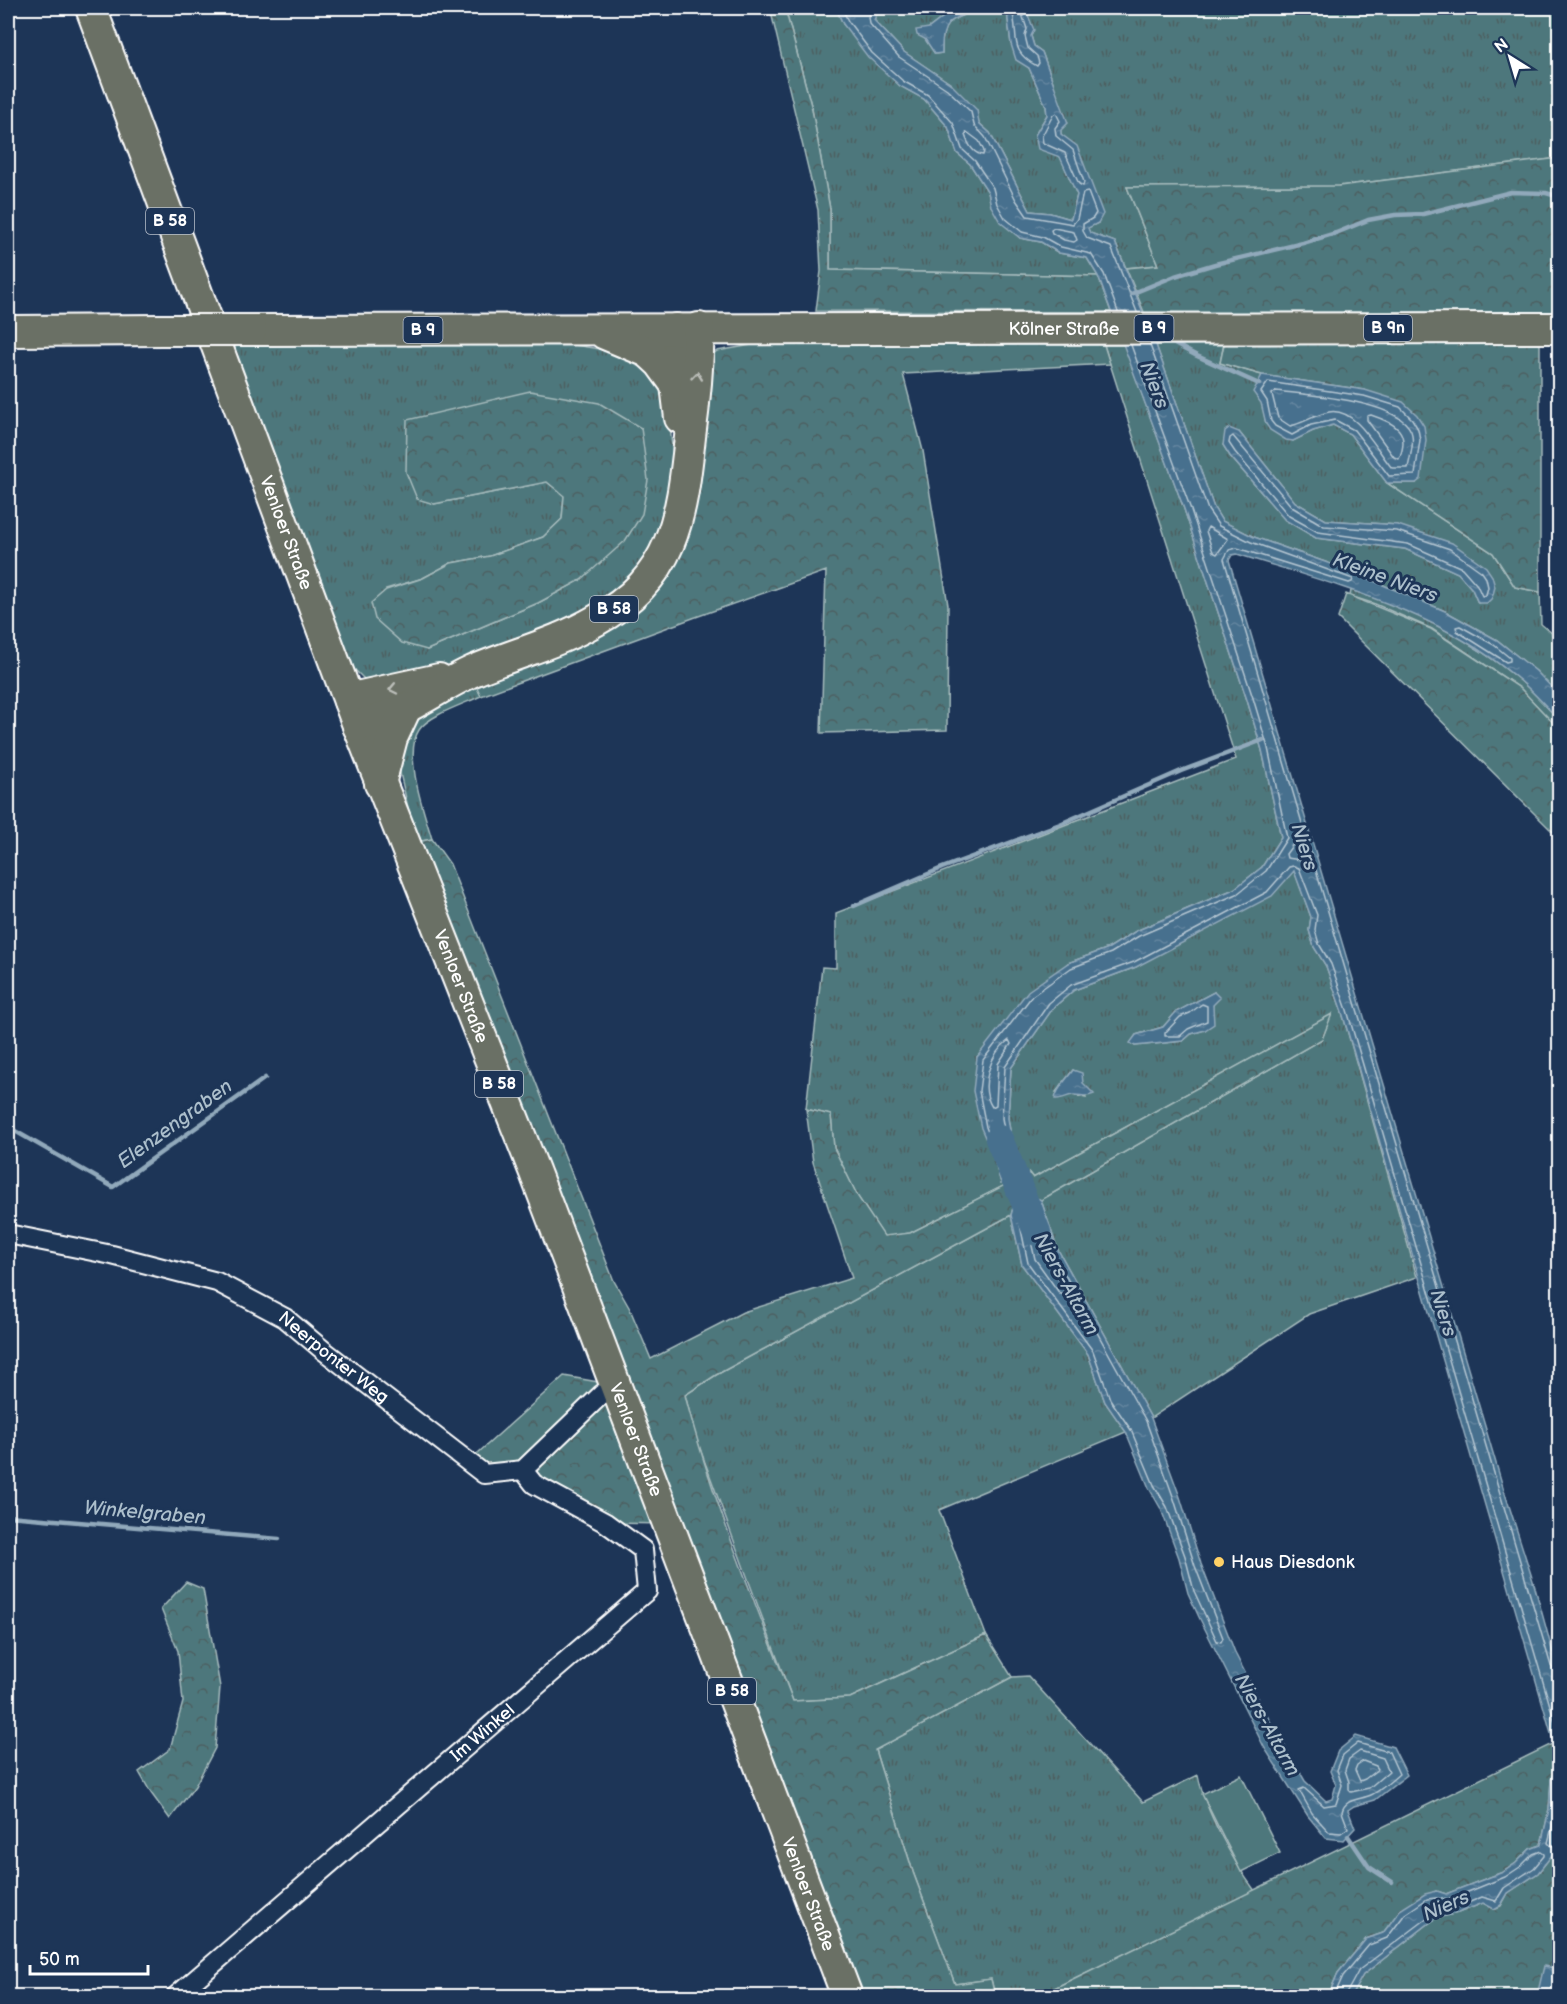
<svg xmlns="http://www.w3.org/2000/svg" width="1567" height="2004" font-family="'Balsamiq Sans',sans-serif">
<defs>
<pattern id="grass-tufts" width="24" height="20" patternUnits="userSpaceOnUse" patternTransform="scale(1.5)"><rect width="24" height="20" fill="#4e777b"/><path d="M3 7l-1-3M5 7V3M7 7l1-3M15 17l-1-3M17 17v-4M19 17l1-3" fill="none" stroke="#4d5f61"/></pattern>
<pattern id="forest-crowns" width="20" height="18" patternUnits="userSpaceOnUse" patternTransform="scale(1.5)"><rect width="20" height="18" fill="#4e777b"/><path d="M2 6a3 3 0 1 1 6 0M12 15a3 3 0 1 1 6 0" fill="none" stroke="#4d5f61"/></pattern>
<pattern id="water-ripples" width="26" height="14" patternUnits="userSpaceOnUse" patternTransform="scale(1.5)"><rect width="26" height="14" fill="#47708e"/><path d="M2 4q2-2 4 0t4 0M15 11q2-2 4 0t4 0" fill="none" stroke="#63859f"/></pattern>
</defs>
<rect width="100%" height="100%" fill="#1d3557"/>
<filter id="ink" filterUnits="userSpaceOnUse"><feTurbulence type="fractalNoise" baseFrequency=".0167" numOctaves="2"/><feDisplacementMap in="SourceGraphic" scale="12" xChannelSelector="R" yChannelSelector="G"/><feConvolveMatrix kernelMatrix="1 2 1 2 8 2 1 2 1" color-interpolation-filters="sRGB"/></filter>
<g filter="url(#ink)">
<!-- grass -->
<path fill="url(#grass-tufts)" stroke="#a6bbbd" stroke-width="1.5" fill-rule="evenodd" d="M 785,8 L 836,8 L 843,24 L 900,86 L 924,99 L 948,127 L 957,153 L 970,164 L 988,192 L 991,206 L 1020,238 L 1041,242 L 1059,253 L 1087,258 L 1098,276 L 830,270 L 830,209 L 812,109 Z
M 879,8 L 955,8 L 929,28 L 925,39 L 935,54 L 942,53 C 941,24 948,19 975,11 L 975,8 L 1003,8 L 1007,12 L 1011,44 L 1029,68 L 1046,106 L 1047,115 L 1035,135 L 1060,156 L 1077,195 L 1071,219 L 1050,213 L 1030,211 L 990,133 L 979,123 L 951,84 L 904,52 L 874,20 Z
M 1025,8 L 1559,8 L 1559,158 L 1339,186 L 1127,187 L 1158,265 L 1126,268 L 1115,242 L 1090,233 L 1087,228 L 1098,223 L 1061,134 L 1053,82 L 1042,52 L 1034,46 L 1031,36 L 1033,30 Z
M 229,344 L 567,344 L 620,352 L 639,358 L 667,392 L 674,468 L 667,518 L 637,573 L 600,607 L 466,662 L 440,670 L 374,684 L 364,679 L 354,669 L 344,649 ZM 641,428 L 581,580 L 538,603 L 427,650 L 386,589 L 423,578 L 451,563 L 490,556 L 543,537 L 562,519 L 564,495 L 547,482 L 434,504 Z
M 1224,344 L 1220,363 L 1262,375 L 1259,384 L 1266,424 L 1293,441 L 1313,431 L 1333,425 L 1350,434 L 1387,483 L 1493,553 L 1515,587 L 1540,592 L 1541,624 L 1559,639 L 1559,695 L 1536,671 L 1497,640 L 1445,611 L 1345,569 L 1254,537 L 1222,521 L 1214,508 L 1156,345 ZM 1239,432 L 1295,502 L 1326,520 L 1398,525 L 1492,598 L 1478,603 L 1472,589 L 1458,573 L 1405,549 L 1316,538 L 1285,520 L 1230,456 L 1223,445 Z
M 1104,345 L 1124,345 L 1184,509 L 1247,700 L 1262,750 L 1281,837 L 1262,867 L 1234,889 L 1136,931 L 1109,948 L 1068,963 L 977,1057 L 993,1156 L 1001,1183 L 1017,1174 L 1008,1118 L 1011,1068 L 1053,1008 L 1074,990 L 1136,967 L 1294,870 L 1311,917 L 1309,930 L 1314,947 L 1326,966 L 1342,1012 L 1417,1277 L 1309,1314 L 1151,1418 L 1057,1248 L 1041,1200 L 1322,1039 L 1331,1015 L 1033,1178 L 1029,1173 L 910,1233 L 884,1237 L 858,1197 L 834,1148 L 831,1115 L 806,1109 L 822,967 L 836,968 L 836,913 L 1236,759 ZM 1214,992 L 1213,1005 L 1205,1030 L 1191,1034 L 1183,1041 L 1135,1046 L 1131,1043 L 1136,1035 L 1163,1027 L 1176,1012 ZM 1073,1070 L 1083,1083 L 1086,1098 L 1056,1092 Z
M 1351,590 C 1407,607 1472,640 1517,678 C 1532,690 1546,706 1559,720 L 1559,729 L 1520,688 L 1432,629 L 1375,604 L 1350,596 Z
M 475,683 L 481,696 C 464,704 429,715 419,730 C 403,754 424,812 432,839 L 416,842 L 400,773 L 399,748 L 414,716 Z
M 1011,1215 L 1022,1265 L 1088,1354 L 1105,1402 L 1126,1432 L 939,1510 L 986,1635 L 850,1698 L 793,1701 L 696,1438 L 685,1395 L 716,1375 Z
M 1028,1676 L 1143,1802 L 1198,1775 C 1205,1811 1233,1861 1255,1891 L 1038,1996 L 995,1996 L 991,1979 L 955,1984 L 913,1872 L 875,1750 L 1012,1677 Z"/>
<!-- forest -->
<path fill="url(#forest-crowns)" stroke="#a6bbbd" stroke-width="1.5" d="M 770,8 L 785,8 L 812,109 L 830,209 L 830,270 L 1098,276 L 1111,312 L 816,311 L 821,271 L 818,210 Z
M 1559,158 L 1559,320 L 1144,312 L 1126,268 L 1158,265 L 1127,187 L 1339,186 Z
M 1540,337 L 1540,592 L 1515,587 L 1493,553 L 1387,483 L 1416,483 L 1365,390 L 1262,375 L 1220,363 L 1224,344 L 1240,338 Z
M 752,345 L 1104,345 L 1110,364 L 903,374 L 923,451 L 948,605 L 947,730 L 821,733 L 826,571 L 693,618 L 481,696 L 475,683 L 645,597 L 710,357 L 717,351 Z
M 530,391 L 599,403 L 641,428 L 648,480 L 642,514 L 625,541 L 581,580 L 538,603 L 427,650 L 402,643 L 375,619 L 371,603 L 386,590 L 423,578 L 451,563 L 490,556 L 543,537 L 562,519 L 564,496 L 547,482 L 434,504 L 417,499 L 406,472 L 407,420 Z
M 1346,594 L 1431,629 L 1520,688 L 1559,729 L 1559,838 L 1338,618 Z
M 432,839 L 450,864 L 614,1281 L 630,1309 L 651,1359 L 743,1312 L 852,1278 L 813,1162 L 806,1109 L 831,1115 L 834,1148 L 858,1197 L 884,1236 L 910,1233 L 1029,1173 L 1033,1178 L 1332,1014 L 1322,1039 L 1041,1200 L 1030,1195 L 1015,1201 L 1011,1215 L 716,1375 L 685,1395 C 712,1500 754,1600 793,1701 L 850,1698 L 986,1635 L 1012,1677 L 875,1750 L 913,1872 L 955,1984 L 991,1979 L 995,1996 L 849,1996 L 416,842 Z
M 564,1376 L 615,1385 L 668,1524 L 606,1523 L 523,1470 L 484,1474 L 468,1462 Z
M 186,1582 L 203,1589 L 220,1687 L 215,1748 L 195,1786 L 170,1819 L 151,1793 L 139,1772 L 170,1749 L 183,1702 L 178,1651 L 161,1609 Z
M 1554,1743 L 1558,1760 L 1551,1780 L 1549,1810 L 1541,1845 L 1530,1849 L 1516,1863 L 1503,1872 L 1446,1894 L 1437,1891 L 1400,1910 L 1383,1933 L 1366,1939 L 1338,1973 L 1328,1996 L 1038,1996 Z
M 1559,1846 L 1559,1996 L 1351,1996 L 1363,1975 L 1436,1918 L 1458,1913 L 1483,1903 L 1494,1909 L 1501,1906 L 1508,1893 L 1538,1873 Z"/>
<!-- park -->
<path fill="#4e777b" stroke="#a6bbbd" stroke-width="1.5" d="M 1241,1775 L 1280,1853 L 1241,1872 L 1202,1794 Z"/>
<!-- water -->
<path fill="url(#water-ripples)" stroke="#91a9bb" stroke-width="1.5" d="M 836,8 L 879,8 L 874,20 L 904,52 L 951,84 L 977,110 L 979,123 L 990,133 L 1030,211 L 1050,213 L 1071,219 L 1077,195 L 1060,157 L 1038,149 L 1035,135 L 1047,115 L 1046,106 L 1029,68 L 1016,60 L 1011,44 L 1007,12 L 1003,8 L 1025,8 L 1034,30 L 1031,36 L 1034,46 L 1042,52 L 1068,123 L 1061,130 L 1061,134 L 1077,146 L 1103,214 L 1098,223 L 1088,228 L 1090,233 L 1115,242 L 1156,345 L 1214,508 L 1222,521 L 1254,537 L 1345,569 L 1445,611 L 1497,640 L 1536,671 L 1559,695 L 1559,720 C 1546,706 1532,690 1517,678 C 1437,610 1335,585 1237,554 L 1232,555 L 1229,560 L 1503,1487 L 1534,1584 L 1559,1675 L 1559,1846 L 1538,1873 L 1508,1893 L 1501,1905 L 1494,1909 L 1483,1903 L 1458,1913 L 1436,1918 L 1363,1975 L 1351,1996 L 1328,1996 L 1338,1973 L 1366,1939 L 1383,1933 L 1400,1910 L 1425,1894 L 1437,1891 L 1446,1894 L 1503,1872 L 1516,1863 L 1530,1849 L 1541,1845 L 1549,1810 L 1551,1780 L 1558,1760 L 1554,1743 L 1342,1012 L 1326,966 L 1314,947 L 1309,930 L 1311,917 L 1294,871 L 1272,896 L 1136,967 L 1074,990 L 1053,1008 L 1011,1068 L 1008,1118 L 1017,1174 L 1001,1183 L 993,1156 L 981,1128 L 973,1091 L 977,1057 L 1028,991 L 1068,963 L 1109,948 L 1136,931 L 1234,889 L 1262,867 L 1281,837 L 1262,750 L 1247,700 L 1184,509 L 1098,276 L 1087,258 L 1059,253 L 1041,242 L 1020,238 L 1000,222 L 991,206 L 988,192 L 970,164 L 957,153 L 948,127 L 924,99 L 900,86 L 868,57 L 843,24 Z
M 955,8 L 975,8 L 975,11 C 948,19 941,24 942,53 L 935,54 L 925,39 L 917,35 L 916,30 L 929,28 Z
M 1262,375 L 1365,390 L 1403,402 L 1417,415 L 1424,426 L 1426,440 L 1421,479 L 1416,483 L 1387,483 L 1350,434 L 1333,425 L 1313,431 L 1293,441 L 1286,440 L 1270,430 L 1266,424 L 1261,403 L 1253,392 Z
M 1229,428 L 1239,432 L 1295,502 L 1326,520 L 1398,525 L 1452,543 L 1486,567 L 1492,576 L 1495,587 L 1492,598 L 1487,603 L 1478,603 L 1472,589 L 1458,573 L 1405,549 L 1316,538 L 1285,520 L 1230,456 L 1223,445 L 1225,431 Z
M 1214,992 L 1220,998 L 1213,1005 L 1214,1024 L 1205,1030 L 1191,1034 L 1183,1041 L 1135,1046 L 1130,1043 L 1136,1035 L 1163,1027 L 1176,1012 Z
M 1073,1070 L 1082,1073 L 1083,1083 L 1094,1094 C 1085,1098 1082,1095 1074,1095 C 1067,1095 1062,1100 1055,1099 C 1056,1089 1067,1079 1073,1070 Z
M 1030,1195 L 1041,1200 L 1057,1248 L 1151,1418 L 1180,1497 L 1201,1564 L 1236,1655 L 1271,1723 L 1305,1781 L 1326,1801 L 1332,1799 L 1336,1785 L 1330,1771 L 1338,1751 L 1356,1736 L 1393,1747 L 1407,1775 L 1375,1800 L 1354,1806 L 1348,1810 L 1355,1828 L 1344,1840 L 1326,1838 L 1308,1816 L 1264,1747 L 1199,1617 L 1188,1593 L 1179,1558 L 1161,1509 L 1149,1488 L 1126,1432 L 1105,1402 L 1088,1354 L 1022,1265 L 1011,1215 L 1015,1201 Z
M 1544,1966 L 1559,1969 L 1559,1996 L 1537,1996 Z"/>
<g fill="none" stroke-linecap="round" stroke-linejoin="round">
<!-- shore -->
<path stroke="#b5c6d2" stroke-width="1.5" d="M 842,8 L 848,21 L 872,53 L 903,81 L 928,95 L 953,123 L 962,149 L 975,161 L 993,188 L 997,204 L 1005,218 L 1022,232 L 1043,237 L 1061,247 L 1091,254 L 1104,274 L 1118,312
M 873,8 L 868,17 L 869,23 L 899,57 L 947,89 L 971,112 L 974,125 L 985,137 L 1016,200 L 1027,216 L 1073,224 L 1077,219 L 1083,193 L 1088,192 L 1096,213 L 1093,218 L 1083,224 L 1083,231 L 1087,238 L 1111,247 L 1137,312
M 1011,8 C 1021,34 1006,50 1037,66 L 1039,63 L 1037,56 L 1028,48 L 1025,36 L 1027,29 L 1020,8
M 1056,113 L 1060,121 L 1055,128 L 1056,136 L 1073,150 L 1084,182 L 1083,186 L 1079,184 L 1065,153 L 1043,143 L 1042,136 L 1053,115 Z
M 967,132 L 979,141 L 984,151 L 983,155 C 973,154 968,144 965,135 Z
M 1054,228 L 1074,232 L 1077,240 L 1074,242 L 1064,240 L 1052,233 L 1051,230 Z
M 1131,345 L 1190,507 L 1253,698 L 1268,748 L 1287,838 L 1266,871 L 1237,894 L 1139,936 L 1111,953 L 1071,968 L 1032,996 L 983,1060 L 979,1091 L 986,1127 L 1003,1171 L 1007,1173 L 1011,1169 L 1002,1118 L 1005,1067 L 1049,1003 L 1071,985 L 1134,962 L 1267,892 L 1289,867 L 1294,866 L 1299,868 L 1317,915 L 1315,930 L 1319,944 L 1331,964 L 1347,1010 L 1560,1740
M 1150,345 L 1208,510 L 1219,526 L 1251,542 L 1353,579 L 1352,582 L 1349,583 L 1237,548 L 1229,550 L 1224,559 L 1551,1666 L 1554,1670 L 1560,1671
M 1268,382 L 1364,396 L 1400,407 L 1412,419 L 1418,429 L 1420,440 L 1415,475 L 1389,476 L 1354,430 L 1335,420 L 1311,425 L 1292,435 L 1275,426 L 1271,421 L 1267,401 L 1261,392 Z
M 1276,391 C 1306,395 1398,400 1411,431 C 1415,441 1410,457 1408,468 L 1392,468 C 1377,451 1357,407 1329,412 C 1314,415 1302,424 1290,426 L 1278,418 L 1272,394 Z
M 1371,415 C 1395,423 1411,431 1399,459 L 1394,457 L 1367,420 L 1367,416 Z
M 1233,436 L 1292,507 L 1324,526 L 1397,531 L 1450,549 L 1482,572 L 1486,578 L 1488,587 L 1486,595 L 1482,596 L 1477,585 L 1462,568 L 1408,544 L 1318,532 L 1289,516 L 1235,452 L 1229,443 L 1230,438 Z
M 1208,527 L 1228,539 L 1217,554 L 1213,552 L 1206,531 Z
M 1460,626 L 1494,645 L 1510,658 L 1510,661 L 1506,662 L 1457,631 L 1456,627 Z
M 1297,839 L 1299,841 L 1304,858 L 1301,860 L 1287,858 L 1286,854 Z
M 1202,1004 L 1207,1006 L 1207,1021 L 1188,1029 L 1180,1036 L 1165,1036 L 1165,1033 L 1180,1017 L 1190,1013 Z
M 1009,1040 L 1011,1044 L 998,1064 L 996,1105 L 992,1107 C 979,1087 990,1053 1009,1040 Z
M 1030,1202 L 1037,1206 L 1052,1251 L 1146,1421 L 1174,1499 L 1195,1566 L 1223,1638 L 1221,1642 L 1217,1641 L 1194,1591 L 1185,1556 L 1167,1507 L 1154,1485 L 1131,1430 L 1110,1399 L 1093,1351 L 1028,1263 L 1018,1215 L 1020,1206 Z
M 1028,1212 L 1031,1213 L 1044,1253 L 1065,1291 L 1063,1294 L 1060,1294 L 1035,1259 L 1025,1215 Z
M 1358,1743 L 1389,1752 L 1399,1774 C 1391,1781 1380,1791 1371,1795 C 1360,1800 1345,1798 1342,1812 L 1348,1828 L 1341,1833 L 1329,1832 L 1312,1813 L 1299,1790 L 1304,1788 L 1324,1806 L 1336,1804 L 1342,1785 L 1337,1770 L 1343,1755 Z
M 1360,1751 L 1383,1758 L 1389,1771 L 1369,1788 L 1351,1792 L 1349,1790 L 1349,1782 L 1345,1770 L 1349,1759 Z
M 1363,1761 L 1376,1766 L 1378,1769 L 1365,1779 L 1360,1781 L 1355,1770 L 1357,1765 Z
M 1560,1772 L 1556,1781 L 1553,1823 L 1548,1843 L 1551,1846 L 1560,1843
M 1334,1996 L 1343,1976 L 1369,1945 L 1387,1938 L 1405,1914 L 1427,1899 L 1436,1898 L 1448,1900 L 1505,1877 L 1520,1867 L 1533,1854 L 1541,1851 L 1544,1853 L 1544,1856 L 1534,1868 L 1504,1888 L 1496,1901 L 1482,1897 L 1456,1908 L 1433,1914 L 1359,1970 L 1347,1992 L 1346,1996"/>
<!-- stream -->
<path stroke="#91a9bb" stroke-width="4.5" d="M 1131,294 L 1175,276 L 1215,264 L 1303,243 L 1336,233 L 1368,220 L 1395,215 L 1423,214 L 1511,192 L 1546,193 L 1560,197
M 1169,341 L 1197,356 L 1259,384
M 854,906 L 942,868 L 1060,824 L 1181,771 L 1263,740
M 8,1127 L 113,1187 L 265,1078
M 8,1516 L 279,1539
M 1348,1836 L 1369,1867 L 1392,1882"/>
<!-- river -->
<path stroke="#47708e" stroke-width="28" d="M 999,1139 L 1037,1232"/>
<defs>
<g id="street">
<path id="s1" d="M 8,1234 L 112,1255 L 217,1282 L 285,1318 L 323,1350 L 484,1474 L 523,1470 L 602,1394 L 615,1385"/>
<path id="s2" d="M 176,1996 L 647,1591 L 643,1550 L 606,1523 L 534,1484 L 523,1470"/>
</g>
<g id="primary">
<path id="s3" d="M 91,8 L 356,720 L 535,1173 L 847,1996"/>
<path d="M 676,329 L 676,385 L 680,418"/>
<path id="s4" d="M 251,330 L 1560,328"/>
<path d="M 8,331 L 163,330"/>
<path d="M 605,334 L 648,352 L 660,363 L 676,385"/>
<path d="M 349,701 L 361,696 L 439,679"/>
<path d="M 358,726 C 375,720 393,715 409,706 C 430,695 451,681 473,671 C 513,654 557,643 595,621 C 674,578 681,519 690,437 C 695,401 698,365 699,328"/>
<path d="M 380,784 L 392,738 L 406,708"/>
</g>
</defs>
<!-- street casing -->
<use href="#street" stroke="#fff" stroke-width="22"/>
<!-- primary casing -->
<use href="#primary" stroke="#fff" stroke-width="34"/>
<!-- street -->
<use href="#street" stroke="#1d3557" stroke-width="18"/>
<!-- primary -->
<use href="#primary" stroke="#6b7065" stroke-width="30"/>
<defs>
<path id="primary-bridge" d="M 163,330 L 251,330"/>
</defs>
<!-- primary-bridge casing -->
<use href="#primary-bridge" stroke="#fff" stroke-width="34" stroke-linecap="butt"/>
<!-- primary-bridge -->
<use href="#primary-bridge" stroke="#6b7065" stroke-width="30"/>
</g>
<!-- one-way arrows -->
<defs><path id="oneway-chevron" d="M-2-3.5L2.5 0L-2 3.5" fill="none" stroke-width="1.6" stroke-linecap="round" stroke-linejoin="round" transform="scale(1.5)"/></defs>
<g stroke="#bcbfba">
<use href="#oneway-chevron" transform="translate(697 376) rotate(-84)"/>
<use href="#oneway-chevron" transform="translate(393 689) rotate(168)"/>
</g>
</g>
<!-- markers -->
<circle fill="#ffd166" stroke="#1d3557" stroke-width="2" cx="1219" cy="1562" r="6"/>
<g text-anchor="middle" dominant-baseline="central" stroke-width="6" stroke-linejoin="round" paint-order="stroke">
<!-- shield labels -->
<g fill="#1d3557" stroke="#bbc2cd" stroke-width="1.5">
<rect x="146" y="208" width="48" height="26" rx="4.5"/>
<rect x="1134.5" y="315" width="39" height="26" rx="4.5"/>
<rect x="1364" y="315" width="48" height="26" rx="4.5"/>
<rect x="403.5" y="317" width="39" height="26" rx="4.5"/>
<rect x="590" y="596" width="48" height="26" rx="4.5"/>
<rect x="475" y="1071" width="48" height="26" rx="4.5"/>
<rect x="708" y="1678" width="48" height="26" rx="4.5"/>
</g>
<g font-size="16" font-weight="bold" fill="#fff">
<text x="170" y="221">B 58</text>
<text x="1154" y="328">B 9</text>
<text x="1388" y="328">B 9n</text>
<text x="423" y="330">B 9</text>
<text x="614" y="609">B 58</text>
<text x="499" y="1084">B 58</text>
<text x="732" y="1691">B 58</text>
</g>
<!-- street labels -->
<g font-size="18" fill="#fff" stroke="#1d3557">
<text stroke="none"><textPath href="#s4" startOffset="813">Kölner Straße</textPath></text>
<text stroke="none"><textPath href="#s3" startOffset="560">Venloer Straße</textPath></text>
<text stroke="none"><textPath href="#s3" startOffset="1046">Venloer Straße</textPath></text>
<text stroke="none"><textPath href="#s1" startOffset="354">Neerponter Weg</textPath></text>
<text stroke="none"><textPath href="#s3" startOffset="1532">Venloer Straße</textPath></text>
<text stroke="none"><textPath href="#s2" startOffset="404">Im Winkel</textPath></text>
<text stroke="none"><textPath href="#s3" startOffset="2018">Venloer Straße</textPath></text>
</g>
<!-- poi labels -->
<g font-size="18" fill="#fff" stroke="#1d3557" text-anchor="start">
<text x="1231" y="1562">Haus Diesdonk</text>
</g>
<!-- water labels -->
<g font-size="20" font-style="italic" fill="#acbfcc" stroke="#1d3557">
<text transform="translate(1154 385) rotate(69)">Niers</text>
<text transform="translate(1385 578) rotate(20)">Kleine Niers</text>
<text transform="translate(1304 847) rotate(73)">Niers</text>
<text transform="translate(175 1124) rotate(-36)">Elenzengraben</text>
<text transform="translate(1066 1284) rotate(61)">Niers-Altarm</text>
<text transform="translate(1443 1313) rotate(73)">Niers</text>
<text transform="translate(145 1513) rotate(5)">Winkelgraben</text>
<text transform="translate(1267 1725) rotate(61)">Niers-Altarm</text>
<text transform="translate(1446 1906) rotate(-24)">Niers</text>
</g>
</g>
<!-- margin -->
<rect width="1567" height="2004" fill="none" stroke="#1d3557" stroke-width="30"/>
<rect x="15" y="15" width="1537" height="1974" fill="none" stroke="#fff" stroke-width="2" filter="url(#ink)"/>
<!-- north arrow -->
<g transform="translate(1510 57) rotate(323)" stroke="#1d3557" stroke-width="4.5" paint-order="stroke">
<path d="M0-4.5L10 22L0 15L-10 22Z" fill="#ffffff"/>
<text y="-9" font-size="16" font-weight="bold" text-anchor="middle" fill="#ffffff">N</text>
</g>
<!-- scale -->
<path d="M30 1965v9h118v-9" fill="none" stroke="#ffffff" stroke-width="3"/>
<text x="39" y="1965" font-size="18" fill="#ffffff" stroke="#1d3557" stroke-width="4.5" paint-order="stroke">50 m</text>
</svg>
